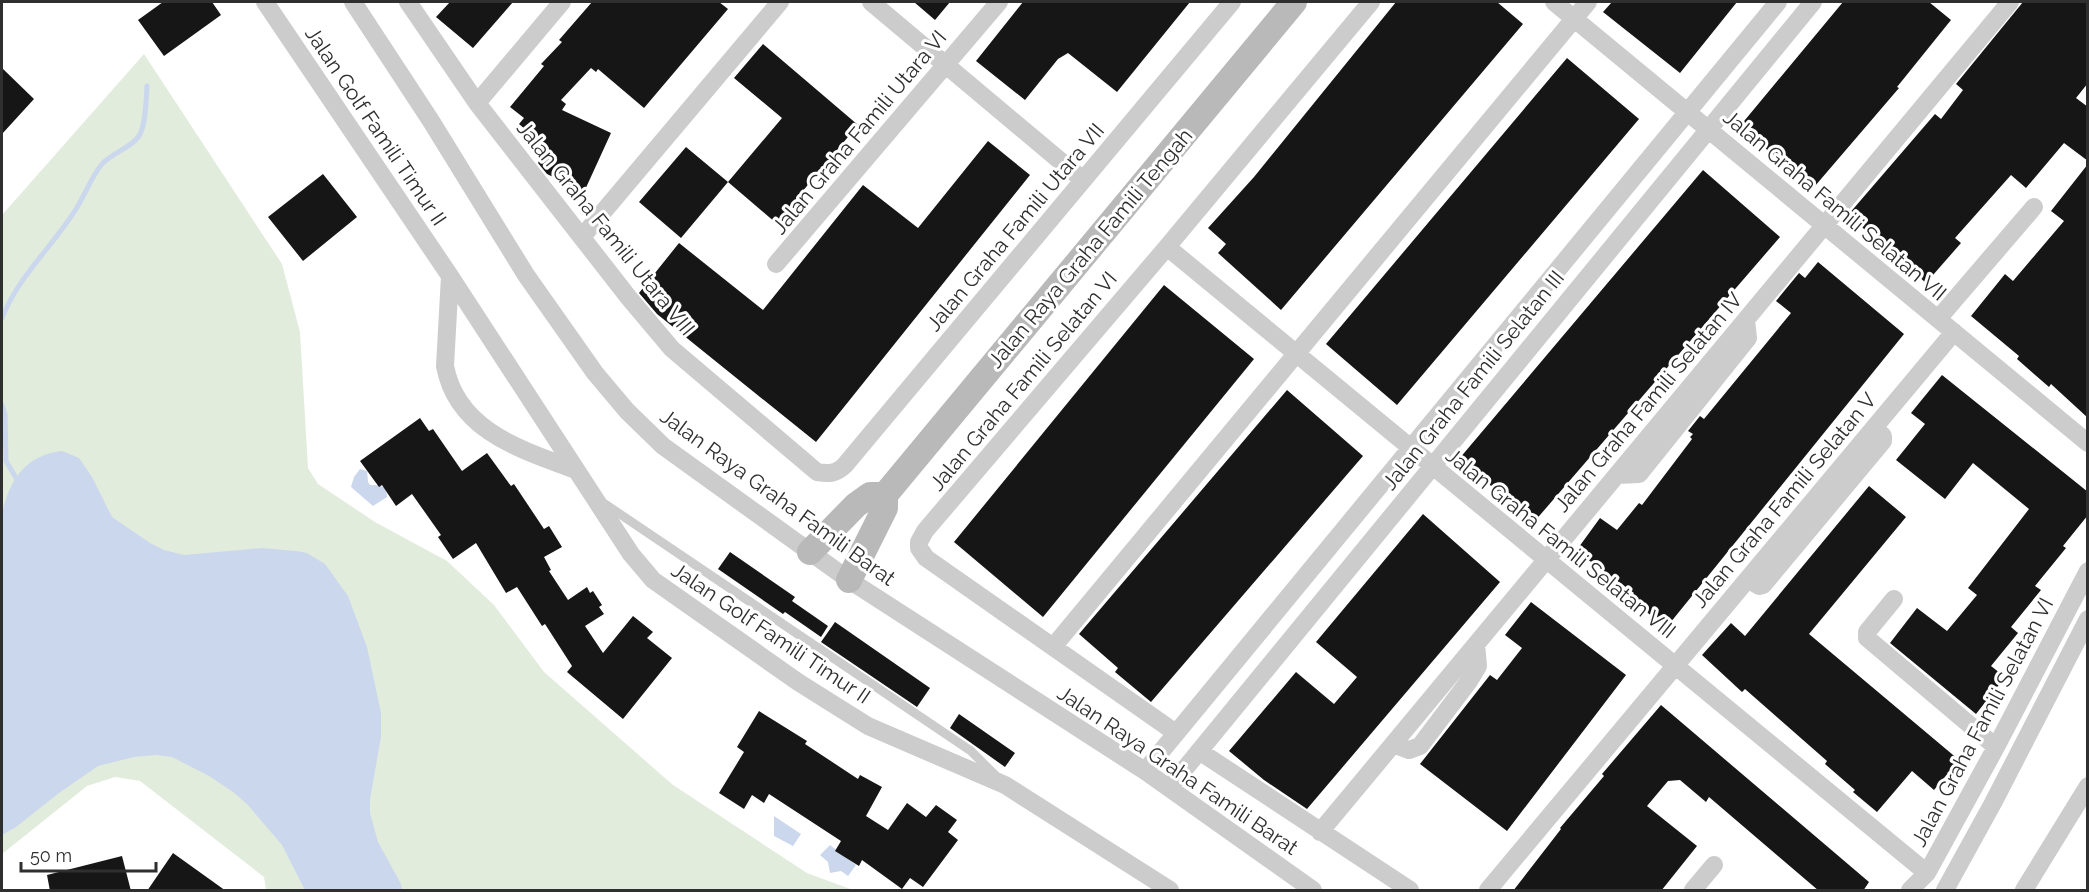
<svg xmlns="http://www.w3.org/2000/svg" width="2089" height="892" font-family="Raleway,sans-serif">
<rect width="100%" height="100%" fill="#fff"/>
<!-- green -->
<path fill="#e2ecdd" d="M 144,54 L 282,264 L 300,332 L 308,468 L 318,484 L 375,522 L 447,561 L 494,605 L 544,672 L 673,785 L 807,873 L 853,890 L 266,890 L 264,877 L 140,781 L 115,777 L 87,786 L 2,854 L 2,215 Z"/>
<!-- water -->
<path fill="#cad7ec" d="M 62,451 L 79,458 L 92,477 L 112,517 L 150,543 L 164,550 L 184,555 L 262,548 L 296,551 L 307,553 L 325,564 L 348,596 L 367,647 L 381,713 L 381,737 L 370,799 L 370,813 L 378,842 L 401,884 L 402,890 L 305,890 L 282,845 L 247,804 L 233,792 L 209,776 L 172,757 L 156,755 L 134,757 L 98,766 L 59,793 L 16,827 L 2,835 L 2,514 C 9,481 25,455 62,451 Z
M 360,469 L 367,471 L 368,482 L 370,485 L 378,485 L 386,488 L 387,497 L 373,506 L 351,487 L 354,477 Z
M 774,816 L 801,834 L 793,846 L 774,836 Z
M 830,845 L 856,865 L 848,876 L 841,871 L 830,873 L 828,862 L 820,855 Z"/>
<g fill="none" stroke-linecap="round" stroke-linejoin="round">
<!-- stream -->
<path stroke="#cad7ec" stroke-width="5" d="M 2,318 C 19,274 56,244 79,204 C 87,190 92,176 102,164 C 112,153 131,148 139,136 C 146,125 146,99 147,86
M 2,405 L 5,414 L 6,461 L 19,483"/>
</g>
<!-- building -->
<path fill="#161616" d="M 163,2 L 212,2 L 221,15 L 164,56 L 138,20 Z
M 450,2 L 513,2 L 473,48 L 436,17 Z
M 592,2 L 719,2 L 728,9 L 644,108 L 598,69 L 596,72 L 591,68 L 561,100 L 566,104 L 562,110 L 611,133 L 584,192 L 547,174 L 538,163 L 546,147 L 519,124 L 524,118 L 510,107 L 544,66 L 541,64 L 562,42 L 559,40 Z
M 914,2 L 950,2 L 935,20 Z
M 1023,2 L 1190,2 L 1117,92 L 1068,53 L 1058,59 L 1025,100 L 976,61 Z
M 1396,2 L 1497,2 L 1523,24 L 1281,310 L 1218,253 L 1226,244 L 1208,228 L 1254,177 Z
M 1612,2 L 1737,2 L 1680,73 L 1603,12 Z
M 1843,2 L 1929,2 L 1951,20 L 1897,87 L 1899,88 L 1815,186 L 1775,152 L 1773,155 L 1740,126 Z
M 2023,2 L 2088,2 L 2088,83 L 2076,98 L 2088,107 L 2088,161 L 2064,143 L 2026,188 L 2011,175 L 1955,238 L 1961,243 L 1926,283 L 1848,215 L 1935,114 L 1941,119 L 1963,90 L 1956,84 Z
M 763,44 L 858,125 L 776,223 L 728,182 L 782,118 L 734,78 Z
M 1567,58 L 1639,119 L 1397,405 L 1326,344 Z
M 2,68 L 34,99 L 2,134 Z
M 988,141 L 1030,175 L 816,442 L 657,314 L 639,293 L 679,243 L 763,310 L 863,185 L 918,228 Z
M 686,147 L 728,182 L 681,238 L 639,202 Z
M 2088,164 L 2088,418 L 2051,384 L 2049,387 L 2017,359 L 2019,356 L 1971,316 L 2005,274 L 2013,281 L 2064,221 L 2051,211 Z
M 1703,170 L 1780,237 L 1534,522 L 1459,459 Z
M 323,174 L 357,217 L 303,261 L 268,217 Z
M 1818,262 L 1904,334 L 1666,628 L 1630,598 L 1634,593 L 1576,551 L 1600,518 L 1617,530 L 1639,503 L 1642,505 L 1692,439 L 1690,437 L 1693,434 L 1688,431 L 1700,416 L 1704,419 L 1791,313 L 1776,301 L 1799,273 L 1805,278 Z
M 1164,285 L 1254,359 L 1043,617 L 954,542 Z
M 1942,375 L 2088,492 L 2088,515 L 2063,546 L 2066,548 L 2035,586 L 2041,590 L 2011,627 L 2018,633 L 1991,666 L 2005,677 L 1976,714 L 1890,643 L 1917,608 L 1947,631 L 1977,595 L 1968,588 L 2029,509 L 1973,463 L 1945,499 L 1896,460 L 1925,424 L 1911,413 Z
M 1287,390 L 1363,456 L 1151,702 L 1115,672 L 1118,668 L 1079,634 Z
M 420,418 L 429,431 L 433,429 L 462,471 L 487,453 L 511,486 L 514,484 L 544,529 L 549,526 L 562,547 L 544,557 L 551,570 L 549,571 L 568,600 L 587,587 L 590,593 L 593,591 L 602,605 L 599,607 L 604,614 L 585,626 L 603,653 L 633,616 L 653,632 L 647,638 L 672,658 L 623,719 L 567,672 L 572,666 L 545,624 L 542,626 L 517,587 L 506,593 L 476,543 L 453,559 L 438,537 L 441,535 L 412,494 L 396,506 L 382,485 L 379,487 L 360,461 Z
M 1869,486 L 1906,517 L 1809,634 L 1959,760 L 1934,790 L 1912,771 L 1877,812 L 1853,792 L 1855,790 L 1825,764 L 1827,761 L 1745,689 L 1742,692 L 1702,655 L 1731,623 L 1745,636 Z
M 1423,514 L 1500,582 L 1307,809 L 1264,780 L 1229,751 L 1296,672 L 1334,704 L 1357,677 L 1316,642 Z
M 730,552 L 795,597 L 792,601 L 828,626 L 821,637 L 785,612 L 783,614 L 718,569 Z
M 1531,602 L 1626,675 L 1507,831 L 1420,764 L 1490,675 L 1497,680 L 1522,648 L 1505,635 Z
M 835,622 L 930,688 L 917,707 L 821,642 Z
M 1661,705 L 1869,882 L 1863,891 L 1819,891 L 1709,797 L 1706,802 L 1680,780 L 1668,781 L 1647,806 L 1697,846 L 1661,891 L 1513,891 L 1561,829 L 1560,828 L 1604,776 L 1602,774 Z
M 759,711 L 807,741 L 805,744 L 858,779 L 860,775 L 882,787 L 866,816 L 888,830 L 907,803 L 926,817 L 936,805 L 957,820 L 948,832 L 958,840 L 923,887 L 910,878 L 902,889 L 862,860 L 859,866 L 835,851 L 841,841 L 769,794 L 764,803 L 752,795 L 744,809 L 719,793 L 744,752 L 737,747 Z
M 959,714 L 1015,753 L 1005,767 L 950,728 Z
M 173,853 L 226,891 L 147,891 Z
M 122,856 L 131,891 L 50,891 L 47,875 Z"/>
<g fill="none" stroke-linecap="round" stroke-linejoin="round">
<!-- lane -->
<path stroke="#ccc" stroke-width="9" d="M 605,504 L 971,751 L 997,777"/>
<!-- street -->
<path stroke="#ccc" stroke-width="18" d="M 265,2 L 450,276 L 631,554 L 653,580 L 798,682 L 868,726 L 1005,785 L 1170,890
M 353,2 L 431,121 L 526,275 L 595,373 L 627,411 L 663,446 L 849,580 L 1145,771 L 1313,890
M 408,2 L 477,103 L 629,298 L 672,349 L 817,472 C 829,474 836,474 845,465 L 1232,2
M 871,2 L 1083,180
M 1554,2 L 2088,443
M 477,103 L 562,2
M 582,237 L 780,2
M 1167,247 L 1927,873
M 776,264 L 999,2
M 450,276 L 445,366 C 457,431 522,450 576,470
M 1938,319 L 2034,207
M 1617,475 L 1639,474 L 1748,338 L 1746,320
M 1748,579 L 1759,586 L 1763,585 L 1883,441 L 1883,436 L 1874,428
M 1894,599 L 1867,632 L 1867,638 L 1996,747
M 1053,647 L 1588,2
M 1176,733 L 926,558 L 919,548 L 919,542 L 925,531 L 1167,247 L 1371,2
M 1393,744 L 1409,750 L 1420,746 L 1469,681 L 1478,666 L 1476,644
M 1199,751 L 1410,890
M 1145,771 L 1778,2
M 1169,788 L 1813,2
M 1320,832 L 2010,2
M 1488,890 L 1954,332
M 1693,890 L 1714,865
M 1910,890 L 1927,873 L 1996,747 L 2088,571
M 1945,890 L 1993,803 L 2088,619
M 2024,890 L 2088,786"/>
<!-- secondary -->
<path stroke="#b9b9b9" stroke-width="26" d="M 810,552 L 856,505 L 870,495 L 885,495
M 849,580 L 885,508 L 885,495 L 1294,2"/>
</g>
<g text-anchor="middle" dominant-baseline="central" stroke-width="6" stroke-linejoin="round" paint-order="stroke">
<!-- street labels -->
<g font-size="21" fill="#2f2f2f" stroke="#fff">
<text transform="translate(376 126) rotate(56)">Jalan Golf Famili Timur II</text>
<text transform="translate(859 132) rotate(-50)">Jalan Graha Famili Utara VI</text>
<text transform="translate(1835 205) rotate(40)">Jalan Graha Famili Selatan VII</text>
<text transform="translate(1015 227) rotate(-50)">Jalan Graha Famili Utara VII</text>
<text transform="translate(606 228) rotate(51)">Jalan Graha Famili Utara VIII</text>
<text transform="translate(1090 248) rotate(-50)">Jalan Raya Graha Famili Tengah</text>
<text transform="translate(1473 380) rotate(-51)">Jalan Graha Famili Selatan III</text>
<text transform="translate(1023 381) rotate(-50)">Jalan Graha Famili Selatan VI</text>
<text transform="translate(1648 402) rotate(-50)">Jalan Graha Famili Selatan IV</text>
<text transform="translate(778 497) rotate(36)">Jalan Raya Graha Famili Barat</text>
<text transform="translate(1784 500) rotate(-50)">Jalan Graha Famili Selatan V</text>
<text transform="translate(1561 543) rotate(39)">Jalan Graha Famili Selatan VIII</text>
<text transform="translate(771 633) rotate(34)">Jalan Golf Famili Timur II</text>
<text transform="translate(1982 722) rotate(-62)">Jalan Graha Famili Selatan VI</text>
<text transform="translate(1178 770) rotate(34)">Jalan Raya Graha Famili Barat</text>
</g>
</g>
<!-- border -->
<rect width="2089" height="892" fill="none" stroke="#2f2f2f" stroke-width="6"/>
<!-- scale -->
<path d="M21 862v9h135v-9" fill="none" stroke="#2f2f2f" stroke-width="3"/>
<text x="30" y="862" font-size="18" fill="#2f2f2f" stroke="#ffffff" stroke-width="4.5" paint-order="stroke">50 m</text>
</svg>
